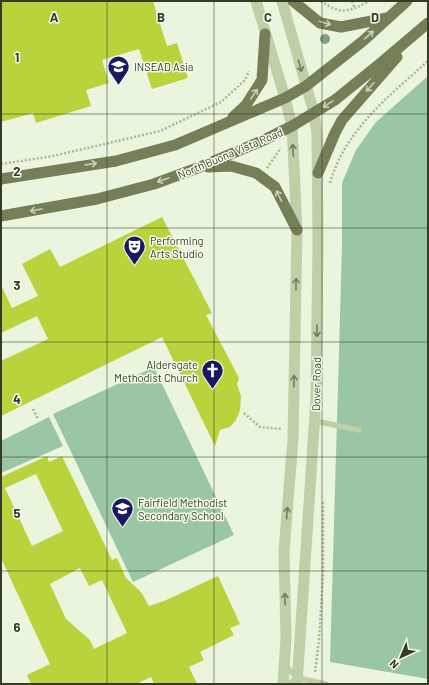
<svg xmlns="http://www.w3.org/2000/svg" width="429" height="685" font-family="Barlow,sans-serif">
<rect width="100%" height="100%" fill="#eaf5dd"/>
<!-- green -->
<path fill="#9ac6a6" d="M 428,76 L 428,679 L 330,662 L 342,247 L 342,183 L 356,150 L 376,122 Z
M 154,367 L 234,535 L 133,582 L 53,414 Z
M 49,417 L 63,446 L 1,473 L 1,441 Z"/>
<!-- building -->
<path fill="#b9d33c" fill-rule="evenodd" d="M 1,1 L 153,1 L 167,46 L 177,43 L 188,78 L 152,89 L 139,49 L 102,60 L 109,83 L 86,90 L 91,106 L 36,123 L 33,113 L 1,122 Z
M 162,217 L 212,313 L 206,315 L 239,378 L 237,384 L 241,396 L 240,410 L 236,420 L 230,427 L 220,430 L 215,446 L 162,337 L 1,416 L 1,361 L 48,339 L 37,316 L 1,333 L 1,285 L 12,308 L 38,296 L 22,264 L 50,249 L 60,267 Z
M 47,456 L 49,462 L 62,456 L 112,560 L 117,558 L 126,578 L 141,592 L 149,606 L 164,601 L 218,576 L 240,624 L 230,628 L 234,635 L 200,652 L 204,660 L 189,667 L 197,684 L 154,684 L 151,677 L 136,684 L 31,684 L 27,675 L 50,664 L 1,558 L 1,477 ZM 36,474 L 63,531 L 32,546 L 5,488 ZM 80,568 L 89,586 L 102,580 L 127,633 L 94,649 L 90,640 L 66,619 L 50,584 Z"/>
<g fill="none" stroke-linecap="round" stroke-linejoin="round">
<!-- path -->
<path stroke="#aab88f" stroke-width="2.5" stroke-dasharray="2 2" stroke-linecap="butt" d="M 321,1 C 340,15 349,12 369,1
M 352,1 L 355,9
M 1,164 L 53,156 L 160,131 L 221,102 L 245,80 L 249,71
M 267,168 L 281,148
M 330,183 C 345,130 389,96 428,61
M 33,409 L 38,419
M 244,413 L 260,427 L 282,429
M 315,672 L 319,640 L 323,576 L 323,500"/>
<!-- service -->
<path stroke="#bfcfa7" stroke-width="5.5" d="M 315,421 L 359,430
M 284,664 L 297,678
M 288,684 L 298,678 L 326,684"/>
<!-- tertiary -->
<path stroke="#bfcfa7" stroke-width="11" d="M 256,1 L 285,98 L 292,126 L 297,230 L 293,439 L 284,551 L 286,638 L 283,684
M 282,1 L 314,113 L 317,134 L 318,243 L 316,398 L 297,684"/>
<!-- primary -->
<path stroke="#747e57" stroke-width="11" d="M 293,1 L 320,23 L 341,27 L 387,18
M 233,117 L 246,105 L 262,80 L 265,34
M 208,167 L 231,166 L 256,173 L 275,187 L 297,230
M 318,173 L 335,133 L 342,120 L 397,57
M 1,179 L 116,161 L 175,145 L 285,98 L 306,86 L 363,41 L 407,1
M 1,216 L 97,199 L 154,184 L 200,167 L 264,140 L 292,126 L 335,100 L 382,62 L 428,23"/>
</g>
<!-- trees -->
<circle fill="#80a182" cx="325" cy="39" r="5"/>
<!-- one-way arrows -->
<defs><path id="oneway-shaft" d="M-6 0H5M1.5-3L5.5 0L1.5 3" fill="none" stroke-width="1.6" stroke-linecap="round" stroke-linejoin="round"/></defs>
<g stroke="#c7d0b7">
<use href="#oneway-shaft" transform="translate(325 23) rotate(16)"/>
<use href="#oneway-shaft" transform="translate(369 35) rotate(-41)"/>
<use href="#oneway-shaft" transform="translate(370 87) rotate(132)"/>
<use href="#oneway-shaft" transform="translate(254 94) rotate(-57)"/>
<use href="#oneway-shaft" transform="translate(328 104) rotate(148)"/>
<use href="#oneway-shaft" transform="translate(91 164) rotate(-8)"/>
<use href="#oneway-shaft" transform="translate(163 180) rotate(161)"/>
<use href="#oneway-shaft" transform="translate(279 196) rotate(-116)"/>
<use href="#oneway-shaft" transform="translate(36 210) rotate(170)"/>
</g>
<g stroke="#747d61">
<use href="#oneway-shaft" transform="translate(300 66) rotate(75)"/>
<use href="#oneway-shaft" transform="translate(293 150) rotate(-93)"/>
<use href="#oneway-shaft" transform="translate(296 284) rotate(-89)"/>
<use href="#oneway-shaft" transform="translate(317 331) rotate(90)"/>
<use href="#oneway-shaft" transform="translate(294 381) rotate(-89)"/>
<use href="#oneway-shaft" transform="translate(287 513) rotate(-85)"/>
<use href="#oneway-shaft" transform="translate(285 599) rotate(-91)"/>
</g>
<!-- grid -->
<path fill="none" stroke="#363a28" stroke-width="1" stroke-opacity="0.55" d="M 107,1 L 107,684M 214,1 L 214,684M 322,1 L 322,684M 1,114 L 428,114M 1,228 L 428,228M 1,342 L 428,342M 1,457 L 428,457M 1,571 L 428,571"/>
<!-- icons -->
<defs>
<symbol id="university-pin" viewBox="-11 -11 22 30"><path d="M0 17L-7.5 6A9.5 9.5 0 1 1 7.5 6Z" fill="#181961" stroke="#f3fcea"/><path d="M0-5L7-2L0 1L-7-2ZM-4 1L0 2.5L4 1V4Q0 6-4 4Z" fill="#fff"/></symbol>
<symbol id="theatre-pin" viewBox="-11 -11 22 30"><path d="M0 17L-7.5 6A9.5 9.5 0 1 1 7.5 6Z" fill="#181961" stroke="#f3fcea"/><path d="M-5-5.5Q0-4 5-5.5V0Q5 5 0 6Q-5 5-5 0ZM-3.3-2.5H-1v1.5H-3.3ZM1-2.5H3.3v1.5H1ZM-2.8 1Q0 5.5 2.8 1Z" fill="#fff"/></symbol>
<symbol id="church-pin" viewBox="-11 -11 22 30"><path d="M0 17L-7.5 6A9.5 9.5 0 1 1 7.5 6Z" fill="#181961" stroke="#f3fcea"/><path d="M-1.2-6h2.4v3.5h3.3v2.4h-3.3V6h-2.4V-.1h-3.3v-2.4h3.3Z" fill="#fff"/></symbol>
<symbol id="school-pin" viewBox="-11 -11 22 30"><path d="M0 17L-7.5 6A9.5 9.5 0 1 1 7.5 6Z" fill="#181961" stroke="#f3fcea"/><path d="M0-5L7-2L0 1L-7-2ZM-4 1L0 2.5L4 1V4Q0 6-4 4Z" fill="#fff"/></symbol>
</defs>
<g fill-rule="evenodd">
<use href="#university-pin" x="106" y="54" width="25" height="34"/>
<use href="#theatre-pin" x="122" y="234" width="25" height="34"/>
<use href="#church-pin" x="200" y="358" width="25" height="34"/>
<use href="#school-pin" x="110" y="496" width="25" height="34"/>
</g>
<g text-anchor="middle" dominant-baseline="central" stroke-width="3" stroke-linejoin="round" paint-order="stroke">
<!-- poi labels -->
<g font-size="11" fill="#363a28" stroke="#f3fcea" text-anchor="start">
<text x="134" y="66">INSEAD Asia</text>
<text x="150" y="240">Performing<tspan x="150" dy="13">Arts Studio</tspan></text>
<text x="198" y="364" text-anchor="end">Aldersgate<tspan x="198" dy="13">Methodist Church</tspan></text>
<text x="138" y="502">Fairfield Methodist<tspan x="138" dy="13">Secondary School</tspan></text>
</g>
<!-- street labels -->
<g font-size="11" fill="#363a28" stroke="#f3fcea">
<text transform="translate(230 153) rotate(-23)">North Buona Vista Road</text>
<text transform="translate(316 384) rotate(-89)">Dover Road</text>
</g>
</g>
<g font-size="13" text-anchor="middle" font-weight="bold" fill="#363a28" stroke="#f3fcea" stroke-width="3" stroke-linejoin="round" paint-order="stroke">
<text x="54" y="22">A</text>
<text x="161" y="22">B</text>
<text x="268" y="22">C</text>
<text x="375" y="22">D</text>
<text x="17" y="62">1</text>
<text x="17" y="176">2</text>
<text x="17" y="290">3</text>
<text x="17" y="404">4</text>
<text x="17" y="518">5</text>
<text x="17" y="632">6</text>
</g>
<!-- border -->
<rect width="429" height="685" fill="none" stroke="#363a28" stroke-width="4"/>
<!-- north arrow -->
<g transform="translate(401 657) rotate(224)" stroke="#f3fcea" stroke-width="3" paint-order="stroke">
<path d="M0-3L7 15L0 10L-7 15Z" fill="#363a28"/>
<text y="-6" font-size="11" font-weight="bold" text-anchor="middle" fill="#363a28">N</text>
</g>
</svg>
